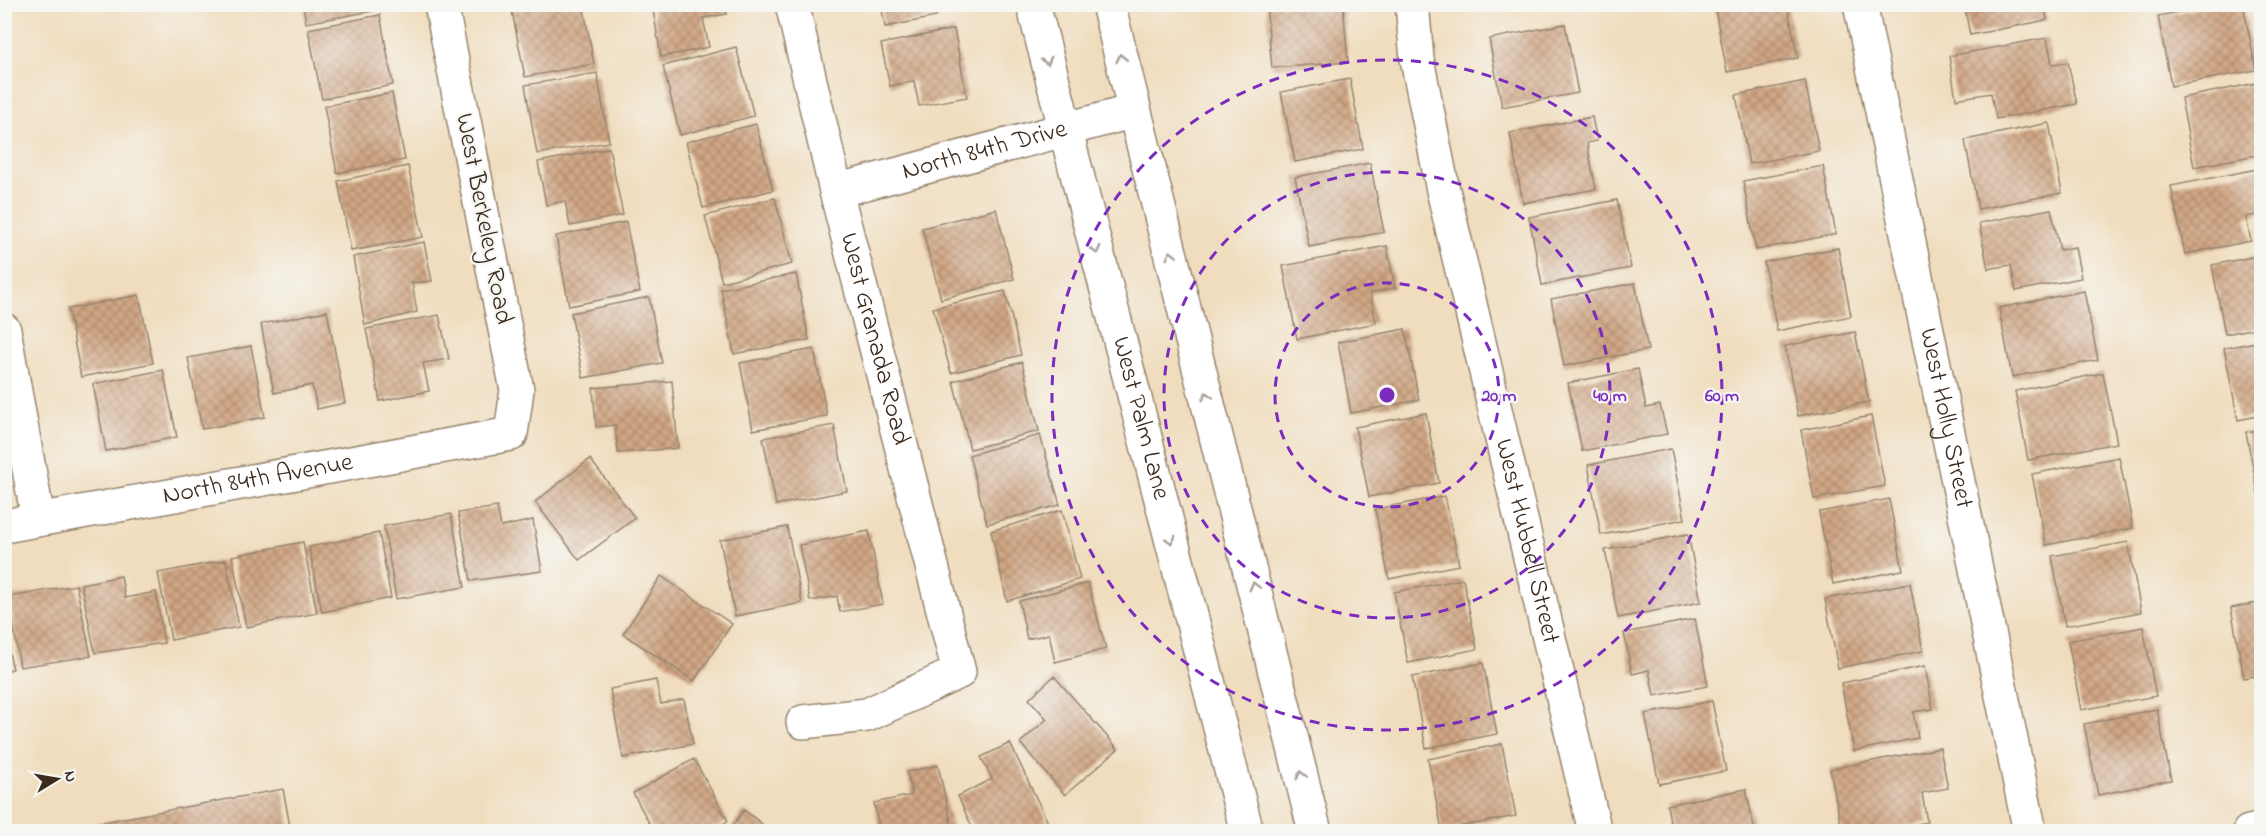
<svg xmlns="http://www.w3.org/2000/svg" width="2266" height="836" font-family="'Indie Flower',sans-serif">
<defs>
<pattern id="building-cross-hatch" width="8" height="8" patternUnits="userSpaceOnUse" patternTransform="scale(1.5)"><rect width="8" height="8" fill="#d1a785"/><path d="M0 0l8 8M0 8l8-8" fill="none" stroke="#ab886c"/></pattern>
</defs>
<rect width="100%" height="100%" fill="#f6f6f2"/>
<filter id="ink" filterUnits="userSpaceOnUse"><feTurbulence type="fractalNoise" baseFrequency=".0167" numOctaves="2"/><feDisplacementMap in="SourceGraphic" scale="12" xChannelSelector="R" yChannelSelector="G"/><feConvolveMatrix kernelMatrix="1 2 1 2 8 2 1 2 1" color-interpolation-filters="sRGB"/></filter>
<filter id="wash" filterUnits="userSpaceOnUse"><feTurbulence type="fractalNoise" baseFrequency=".008" numOctaves="4" result="noise"/><feDisplacementMap in="SourceGraphic" scale="24" xChannelSelector="R" yChannelSelector="G"/><feGaussianBlur stdDeviation="1.35" result="paint"/><feColorMatrix in="noise" values="0 0 0 0 0 0 0 0 0 0 0 0 0 0 0 0 0 1.4 0 .05"/><feComposite in="paint" operator="in"/></filter>
<g filter="url(#wash)">
<rect width="100%" height="100%" fill="#f0ddbe"/>
<g id="blocks">
<!-- building -->
<path fill="url(#building-cross-hatch)" d="M 548,4 L 583,4 L 594,64 L 525,77 L 512,11 Z
M 652,4 L 725,4 L 727,14 L 703,18 L 709,47 L 661,57 Z
M 881,4 L 933,4 L 936,17 L 885,27 Z
M 1266,4 L 1343,4 L 1348,62 L 1272,68 Z
M 1714,4 L 1787,4 L 1798,58 L 1727,72 Z
M 1964,4 L 2044,4 L 2047,20 L 1970,35 Z
M 2220,4 L 2243,4 L 2256,70 L 2171,86 L 2158,16 Z
M 303,5 L 378,5 L 379,10 L 306,23 Z
M 380,15 L 393,85 L 322,99 L 308,29 Z
M 1565,24 L 1578,93 L 1502,107 L 1489,39 Z
M 954,29 L 967,97 L 919,106 L 914,81 L 890,86 L 881,44 Z
M 2047,38 L 2052,64 L 2068,62 L 2077,104 L 1996,119 L 1991,93 L 1956,99 L 1949,56 Z
M 736,47 L 754,116 L 680,135 L 663,66 Z
M 597,73 L 609,142 L 537,154 L 525,85 Z
M 1350,79 L 1363,149 L 1295,162 L 1281,92 Z
M 1805,81 L 1819,151 L 1749,164 L 1736,95 Z
M 2257,83 L 2262,104 L 2262,154 L 2194,167 L 2181,98 Z
M 392,93 L 405,160 L 337,173 L 324,106 Z
M 1592,117 L 1597,141 L 1587,143 L 1596,189 L 1523,203 L 1510,133 Z
M 2049,123 L 2062,193 L 1978,209 L 1965,140 Z
M 756,124 L 773,190 L 703,208 L 686,142 Z
M 609,148 L 623,215 L 570,226 L 565,201 L 546,205 L 538,162 Z
M 1370,163 L 1384,232 L 1309,247 L 1295,177 Z
M 408,166 L 423,237 L 351,251 L 338,181 Z
M 1823,166 L 1836,234 L 1756,250 L 1743,181 Z
M 2262,168 L 2262,214 L 2246,217 L 2251,241 L 2185,254 L 2171,186 Z
M 775,198 L 792,264 L 722,282 L 705,216 Z
M 1617,200 L 1631,268 L 1542,285 L 1529,217 Z
M 996,209 L 1014,279 L 941,299 L 922,228 Z
M 2051,209 L 2060,250 L 2075,247 L 2081,278 L 2016,291 L 2011,265 L 1988,269 L 1979,223 Z
M 626,222 L 640,292 L 569,306 L 556,236 Z
M 424,242 L 432,281 L 412,283 L 417,312 L 365,325 L 353,257 Z
M 1387,246 L 1395,288 L 1370,293 L 1376,323 L 1297,339 L 1283,266 Z
M 1838,248 L 1851,316 L 1777,331 L 1764,262 Z
M 2262,255 L 2262,327 L 2225,334 L 2212,265 Z
M 796,274 L 809,340 L 734,354 L 721,289 Z
M 1635,283 L 1648,350 L 1564,366 L 1551,299 Z
M 1005,291 L 1021,355 L 951,373 L 933,308 Z
M 2084,291 L 2098,360 L 2012,377 L 1999,308 Z
M 139,295 L 153,363 L 81,377 L 68,309 Z
M 649,297 L 662,363 L 583,378 L 571,313 Z
M 327,311 L 345,403 L 317,409 L 312,385 L 274,393 L 261,324 Z
M 439,315 L 449,359 L 423,363 L 429,391 L 380,401 L 366,329 Z
M 1405,329 L 1419,400 L 1351,413 L 1338,342 Z
M 1855,332 L 1869,402 L 1798,416 L 1785,346 Z
M 2262,341 L 2262,415 L 2238,420 L 2224,348 Z
M 251,346 L 265,417 L 202,429 L 188,358 Z
M 814,349 L 827,416 L 753,430 L 740,363 Z
M 1022,362 L 1039,431 L 970,449 L 953,381 Z
M 1638,369 L 1646,408 L 1660,405 L 1667,434 L 1582,451 L 1568,383 Z
M 163,370 L 177,437 L 106,451 L 93,384 Z
M 2103,373 L 2117,443 L 2028,460 L 2015,391 Z
M 672,381 L 678,448 L 618,453 L 615,425 L 596,427 L 593,388 Z
M 1426,413 L 1439,483 L 1369,497 L 1355,427 Z
M 1871,416 L 1885,486 L 1814,499 L 1801,430 Z
M 834,425 L 847,491 L 776,505 L 763,438 Z
M 2262,429 L 2262,503 L 2260,503 L 2246,432 Z
M 1040,435 L 1060,505 L 987,524 L 969,455 Z
M 1671,449 L 1685,519 L 1601,535 L 1588,465 Z
M 2119,457 L 2133,528 L 2046,545 L 2032,474 Z
M 590,459 L 635,518 L 579,560 L 535,502 Z
M 1445,496 L 1459,565 L 1389,579 L 1375,509 Z
M 1889,499 L 1903,570 L 1833,584 L 1819,512 Z
M 497,507 L 501,527 L 533,520 L 542,571 L 471,581 L 458,513 Z
M 1062,510 L 1080,579 L 1007,601 L 991,531 Z
M 451,514 L 465,587 L 396,599 L 384,526 Z
M 787,527 L 802,603 L 735,616 L 720,540 Z
M 869,531 L 883,604 L 840,612 L 837,596 L 810,601 L 799,545 Z
M 379,533 L 391,598 L 322,612 L 309,547 Z
M 1688,534 L 1701,602 L 1618,618 L 1605,550 Z
M 303,542 L 317,613 L 246,627 L 232,556 Z
M 2128,542 L 2141,612 L 2065,626 L 2052,556 Z
M 226,560 L 239,627 L 171,640 L 158,573 Z
M 121,576 L 125,598 L 156,592 L 164,643 L 95,653 L 81,584 Z
M 661,576 L 732,624 L 694,681 L 623,634 Z
M 1463,579 L 1477,649 L 1408,663 L 1394,592 Z
M 1088,583 L 1106,649 L 1055,662 L 1049,634 L 1027,639 L 1019,601 Z
M 1910,583 L 1923,651 L 1838,668 L 1825,599 Z
M 76,585 L 91,656 L 20,667 L 9,597 Z
M 2262,602 L 2262,675 L 2244,678 L 2231,608 Z
M 1695,619 L 1708,686 L 1654,696 L 1649,670 L 1632,674 L 1624,633 Z
M 2143,627 L 2156,696 L 2081,710 L 2068,641 Z
M 4,633 L 13,669 L 4,671 Z
M 1483,663 L 1497,734 L 1426,748 L 1412,677 Z
M 1925,666 L 1933,709 L 1913,712 L 1918,738 L 1854,751 L 1841,683 Z
M 1054,676 L 1118,749 L 1065,795 L 1020,743 L 1047,719 L 1029,699 Z
M 656,680 L 661,704 L 684,699 L 693,744 L 623,758 L 610,689 Z
M 1712,701 L 1726,771 L 1659,784 L 1645,714 Z
M 2157,709 L 2171,780 L 2098,795 L 2084,724 Z
M 1010,743 L 1051,829 L 1046,832 L 974,832 L 958,796 L 992,779 L 981,757 Z
M 1502,744 L 1516,816 L 1442,830 L 1428,759 Z
M 1940,748 L 1948,788 L 1922,793 L 1927,822 L 1879,832 L 1842,832 L 1830,769 Z
M 694,759 L 728,821 L 708,832 L 654,832 L 633,793 Z
M 938,765 L 953,832 L 880,832 L 874,803 L 912,795 L 907,772 Z
M 283,789 L 291,832 L 60,832 L 59,830 Z
M 1746,789 L 1755,832 L 1672,832 L 1667,805 Z
M 744,810 L 767,828 L 764,832 L 728,832 Z"/>
</g>
</g>
<g filter="url(#ink)">
<use href="#blocks" fill-opacity="0" stroke="#96846e" stroke-width="1.5"/>
<g fill="none" stroke-linecap="round" stroke-linejoin="round">
<defs>
<g id="minor">
<path id="s1" d="M 792,4 L 836,191 L 959,672 L 867,715 L 803,722"/>
<path id="s2" d="M 1033,4 L 1247,832"/>
<path d="M 1108,4 L 1315,832"/>
<path id="s3" d="M 1412,4 L 1417,59 L 1443,190 L 1595,832"/>
<path id="s4" d="M 1860,4 L 2030,832"/>
<path id="s5" d="M 836,191 L 1134,111"/>
<path d="M 4,330 L 38,519"/>
<path id="s6" d="M 4,526 L 511,434 L 517,390 L 441,4"/>
<path d="M 2249,832 L 2262,829"/>
</g>
</defs>
<!-- minor casing -->
<use href="#minor" stroke="#96846e" stroke-width="36"/>
<!-- minor -->
<use href="#minor" stroke="#fff" stroke-width="33"/>
</g>
<!-- one-way arrows -->
<defs><path id="oneway-chevron" d="M-2-3.5L2.5 0L-2 3.5" fill="none" stroke-width="1.6" stroke-linecap="round" stroke-linejoin="round" transform="scale(1.5)"/></defs>
<g stroke="#a79f9a">
<use href="#oneway-chevron" transform="translate(1121 58) rotate(-103)"/>
<use href="#oneway-chevron" transform="translate(1047 61) rotate(75)"/>
<use href="#oneway-chevron" transform="translate(1096 250) rotate(75)"/>
<use href="#oneway-chevron" transform="translate(1171 255) rotate(-104)"/>
<use href="#oneway-chevron" transform="translate(1207 396) rotate(-104)"/>
<use href="#oneway-chevron" transform="translate(1171 540) rotate(75)"/>
<use href="#oneway-chevron" transform="translate(1254 586) rotate(-104)"/>
<use href="#oneway-chevron" transform="translate(1301 775) rotate(-104)"/>
</g>
</g>
<!-- distance rings -->
<g fill="none" stroke="#7b2cbf" stroke-width="3" stroke-dasharray="10 8">
<circle cx="1387" cy="395" r="112"/>
<circle cx="1387" cy="395" r="223"/>
<circle cx="1387" cy="395" r="335"/>
</g>
<g text-anchor="middle" dominant-baseline="central" stroke-width="4.5" stroke-linejoin="round" paint-order="stroke">
<!-- street labels -->
<g font-size="26" fill="#3b2a1e" stroke="#f6f6f2">
<text stroke="none"><textPath href="#s5" startOffset="154">North 84th Drive</textPath></text>
<text transform="translate(483 219) rotate(79)">West Berkeley Road</text>
<text stroke="none"><textPath href="#s1" startOffset="345">West Granada Road</textPath></text>
<text stroke="none"><textPath href="#s2" startOffset="428">West Palm Lane</textPath></text>
<text stroke="none"><textPath href="#s4" startOffset="423">West Holly Street</textPath></text>
<text stroke="none"><textPath href="#s6" startOffset="258">North 84th Avenue</textPath></text>
<text stroke="none"><textPath href="#s3" startOffset="550">West Hubbell Street</textPath></text>
</g>
</g>
<circle cx="1387" cy="395" r="9" fill="#7b2cbf" stroke="#f6f6f2" stroke-width="3"/>
<g font-size="18" text-anchor="middle" font-weight="bold" fill="#7b2cbf" stroke="#f6f6f2" stroke-width="4.5" stroke-linejoin="round" paint-order="stroke">
<text x="1499" y="401">20 m</text>
<text x="1610" y="401">40 m</text>
<text x="1722" y="401">60 m</text>
</g>
<!-- margin -->
<rect width="2266" height="836" fill="none" stroke="#f6f6f2" stroke-width="24"/>
<!-- north arrow -->
<g transform="translate(57 779) rotate(79)" stroke="#f6f6f2" stroke-width="4.5" paint-order="stroke">
<path d="M0-4.5L10 22L0 15L-10 22Z" fill="#3b2a1e"/>
<text y="-9" font-size="16" font-weight="bold" text-anchor="middle" fill="#3b2a1e">N</text>
</g>
</svg>
